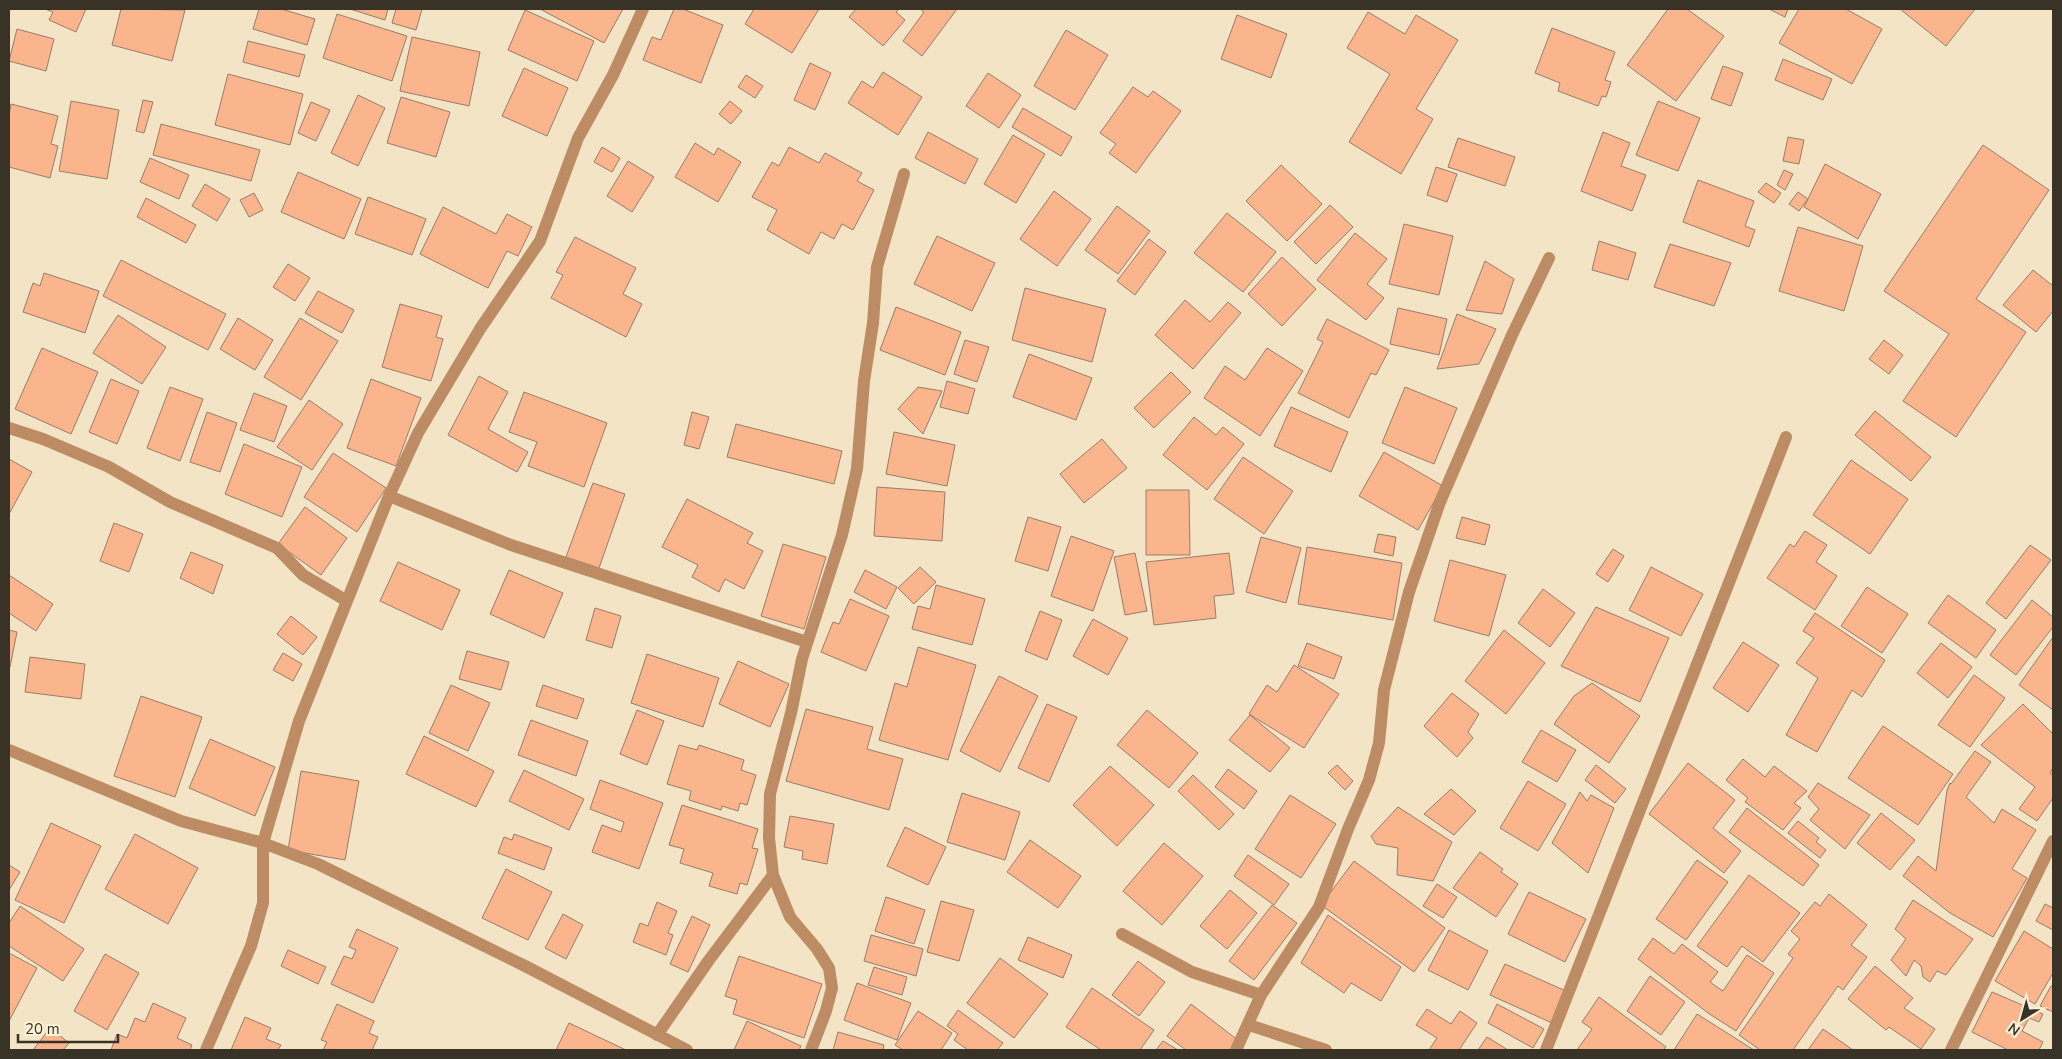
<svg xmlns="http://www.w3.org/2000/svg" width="2062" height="1059" font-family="'Nunito Sans',sans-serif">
<rect width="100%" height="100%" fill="#f3e4c5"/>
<!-- building -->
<path fill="#fab58d" stroke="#997c6b" d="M 45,9 L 86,9 L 76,32 L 49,20 L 53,12 Z
M 121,9 L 185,10 L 172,61 L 112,45 Z
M 259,9 L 281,9 L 315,19 L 307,45 L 253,29 Z
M 350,9 L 388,9 L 385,20 Z
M 396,9 L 422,9 L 416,30 L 392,23 Z
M 540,9 L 623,9 L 604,43 Z
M 674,9 L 683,9 L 723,25 L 701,83 L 643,60 L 652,37 L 661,40 Z
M 754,9 L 819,9 L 792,53 L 745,24 Z
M 856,9 L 899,9 L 896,12 L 905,20 L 883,46 L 849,17 Z
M 920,9 L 957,9 L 922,56 L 903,41 L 924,12 Z
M 1668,9 L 1687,9 L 1724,36 L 1676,101 L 1627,65 Z
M 1769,9 L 1788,9 L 1785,17 Z
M 1799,9 L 1846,9 L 1882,29 L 1852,84 L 1779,43 Z
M 1900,9 L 1975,9 L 1946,46 Z
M 525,10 L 594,41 L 577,81 L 508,50 Z
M 1368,12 L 1405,34 L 1416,15 L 1458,40 L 1416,109 L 1433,119 L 1401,174 L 1349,142 L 1390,74 L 1347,48 Z
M 337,14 L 407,36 L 392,81 L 323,58 Z
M 1237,15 L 1287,34 L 1271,78 L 1221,59 Z
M 1552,28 L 1615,52 L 1605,80 L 1611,82 L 1606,97 L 1602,96 L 1598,106 L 1558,91 L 1560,83 L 1535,73 Z
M 17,29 L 54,39 L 46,71 L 9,61 Z
M 1066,30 L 1108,55 L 1075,110 L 1034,86 Z
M 412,37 L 480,52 L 469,106 L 400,91 Z
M 248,41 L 305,55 L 299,77 L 243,62 Z
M 1783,59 L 1832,79 L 1823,100 L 1775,80 Z
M 810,63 L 831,73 L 815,110 L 794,100 Z
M 1723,66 L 1743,73 L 1731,106 L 1711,99 Z
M 524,68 L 568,88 L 547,136 L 502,116 Z
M 883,72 L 922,97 L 898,135 L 848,103 L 862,81 L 873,88 Z
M 988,73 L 1021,95 L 999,128 L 966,106 Z
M 228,74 L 303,94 L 290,145 L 215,125 Z
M 746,75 L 763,86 L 755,98 L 738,87 Z
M 1133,87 L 1148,97 L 1153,91 L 1181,111 L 1136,173 L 1109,153 L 1116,144 L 1100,133 Z
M 358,95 L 385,108 L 358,166 L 331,153 Z
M 401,97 L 450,112 L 436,157 L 387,143 Z
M 143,100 L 153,102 L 144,133 L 136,131 Z
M 71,101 L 119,110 L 107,179 L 59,171 Z
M 730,101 L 742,111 L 731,124 L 719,114 Z
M 1658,101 L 1700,118 L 1678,171 L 1636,155 Z
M 311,102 L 330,110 L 316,141 L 298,133 Z
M 11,104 L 58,116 L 51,144 L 58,146 L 50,178 L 9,167 L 9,115 Z
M 1023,108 L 1072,137 L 1061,156 L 1012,127 Z
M 161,124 L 260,150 L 251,181 L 153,155 Z
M 928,132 L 978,159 L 965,184 L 915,158 Z
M 1603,132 L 1630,143 L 1621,166 L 1646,175 L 1632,211 L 1581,191 Z
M 1013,135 L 1045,154 L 1016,203 L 984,184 Z
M 1788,137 L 1804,140 L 1799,164 L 1783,161 Z
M 1458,138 L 1515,157 L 1505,186 L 1448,167 Z
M 695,143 L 714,155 L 718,148 L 741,162 L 718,202 L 675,177 Z
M 1983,145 L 2049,190 L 1976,299 L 2026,332 L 1956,437 L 1903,401 L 1949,334 L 1884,291 Z
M 602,147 L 620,158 L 612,172 L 594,162 Z
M 789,147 L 819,163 L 825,153 L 862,173 L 857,181 L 874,190 L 853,230 L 842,224 L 834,239 L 821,232 L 809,254 L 767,230 L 777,210 L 752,197 L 772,162 L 779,166 Z
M 150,158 L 189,175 L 179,199 L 140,182 Z
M 628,161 L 654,177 L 632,212 L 607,196 Z
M 1825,164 L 1881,194 L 1858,239 L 1804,207 Z
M 1281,165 L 1322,204 L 1287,241 L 1246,201 Z
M 1436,167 L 1457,174 L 1447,202 L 1427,195 Z
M 1784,170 L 1793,174 L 1785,190 L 1777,185 Z
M 298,172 L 361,199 L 344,239 L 281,212 Z
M 1698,180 L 1754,201 L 1745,226 L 1755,230 L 1749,247 L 1683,222 Z
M 1766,183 L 1781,193 L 1774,203 L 1758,192 Z
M 205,184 L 230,199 L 217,221 L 192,206 Z
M 1054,191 L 1091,219 L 1057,266 L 1020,239 Z
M 1798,192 L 1808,199 L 1799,211 L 1789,204 Z
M 254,193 L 263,210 L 249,217 L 240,200 Z
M 368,197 L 426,219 L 412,255 L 355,234 Z
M 146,198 L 196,225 L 186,243 L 137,217 Z
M 1330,205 L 1353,227 L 1316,264 L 1294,242 Z
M 1117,206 L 1150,231 L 1118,274 L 1085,250 Z
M 443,207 L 496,234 L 507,214 L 532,227 L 518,256 L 507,251 L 488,288 L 420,254 Z
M 1227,213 L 1276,252 L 1243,292 L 1194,253 Z
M 1404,224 L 1453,236 L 1439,295 L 1389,284 Z
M 1798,227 L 1863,246 L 1844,311 L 1779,291 Z
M 1355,233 L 1387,259 L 1367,284 L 1384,298 L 1366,320 L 1317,280 Z
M 937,236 L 995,263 L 972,311 L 914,284 Z
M 575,237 L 636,268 L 623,294 L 642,304 L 626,337 L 551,298 L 563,275 L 556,272 Z
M 1149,239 L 1166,252 L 1135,295 L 1117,281 Z
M 1599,241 L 1636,253 L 1628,280 L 1592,270 Z
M 1670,244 L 1731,263 L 1714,306 L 1654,287 Z
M 1282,257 L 1316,289 L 1282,326 L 1248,294 Z
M 121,260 L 226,314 L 208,350 L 103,296 Z
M 1485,261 L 1514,279 L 1502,314 L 1466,310 Z
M 288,264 L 310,278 L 295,301 L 273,287 Z
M 2033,270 L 2053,286 L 2053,311 L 2036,332 L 2003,305 Z
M 44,273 L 99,291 L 85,333 L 23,312 L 33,283 L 40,286 Z
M 1025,288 L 1106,309 L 1092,362 L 1012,340 Z
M 318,291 L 354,310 L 342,333 L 305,313 Z
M 1185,300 L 1210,322 L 1228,302 L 1241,313 L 1193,369 L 1155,335 Z
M 400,304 L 442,316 L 436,337 L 443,339 L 431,381 L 382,367 Z
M 896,307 L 961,332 L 945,375 L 880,350 Z
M 1398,308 L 1447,319 L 1439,355 L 1390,344 Z
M 1457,314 L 1496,329 L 1479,364 L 1437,369 Z
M 118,315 L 166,347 L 142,384 L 93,353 Z
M 238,318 L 273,340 L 255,370 L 220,349 Z
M 300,318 L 338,341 L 301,400 L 264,377 Z
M 1327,319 L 1389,350 L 1376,375 L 1371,373 L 1349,418 L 1298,393 L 1323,342 L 1317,339 Z
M 965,340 L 989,347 L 977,382 L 954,374 Z
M 1884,340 L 1903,355 L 1889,374 L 1869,359 Z
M 42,348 L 98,372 L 71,434 L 15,409 Z
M 1267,348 L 1303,371 L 1260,436 L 1204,398 L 1225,366 L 1245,380 Z
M 1029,354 L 1092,378 L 1076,420 L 1013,397 Z
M 1171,372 L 1191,392 L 1154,428 L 1134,408 Z
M 479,376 L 508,392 L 488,429 L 528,452 L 517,472 L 448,435 Z
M 111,379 L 139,391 L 117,444 L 89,432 Z
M 371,379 L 421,398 L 396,466 L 347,448 Z
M 947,381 L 975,389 L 968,414 L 940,407 Z
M 170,387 L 203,399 L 180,461 L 147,448 Z
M 918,387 L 942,391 L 923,434 L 898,409 Z
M 1405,387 L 1457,408 L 1434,464 L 1382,443 Z
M 524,392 L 607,423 L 584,487 L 528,466 L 537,442 L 509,432 Z
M 254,393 L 287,406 L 274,442 L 240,430 Z
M 309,400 L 343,424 L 312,470 L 277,447 Z
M 1291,407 L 1348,432 L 1331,472 L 1274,446 Z
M 1875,411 L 1931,457 L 1911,481 L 1855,435 Z
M 207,412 L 237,423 L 220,472 L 190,462 Z
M 692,412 L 709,417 L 699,449 L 684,445 Z
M 1194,417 L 1216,435 L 1223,427 L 1244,444 L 1207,490 L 1163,455 Z
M 736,424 L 842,451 L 834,484 L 727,457 Z
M 894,432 L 955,445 L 947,486 L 886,474 Z
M 1102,439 L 1127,468 L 1084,503 L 1060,474 Z
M 244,444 L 302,467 L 282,517 L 225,494 Z
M 1384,452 L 1443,486 L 1418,530 L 1359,496 Z
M 333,453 L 386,488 L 357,532 L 304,497 Z
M 1243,457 L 1293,491 L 1264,534 L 1214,499 Z
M 9,459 L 32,472 L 9,514 Z
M 1851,460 L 1908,499 L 1870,554 L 1813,515 Z
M 593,483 L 625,494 L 599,568 L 566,557 Z
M 877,487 L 945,492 L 942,541 L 874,536 Z
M 1146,490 L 1189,490 L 1190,555 L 1146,555 Z
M 687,499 L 753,533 L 747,543 L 763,551 L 744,589 L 725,579 L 719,592 L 692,577 L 698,565 L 662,547 Z
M 305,507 L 347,538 L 321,575 L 278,544 Z
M 1028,517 L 1061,527 L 1048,571 L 1015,561 Z
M 1462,517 L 1490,525 L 1485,545 L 1456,538 Z
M 114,523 L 143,534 L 129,572 L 100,561 Z
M 1805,531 L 1827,545 L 1816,562 L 1837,576 L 1815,610 L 1767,578 L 1790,544 L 1794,547 Z
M 1378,534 L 1396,537 L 1393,556 L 1374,552 Z
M 1071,536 L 1114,551 L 1093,611 L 1051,596 Z
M 1261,537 L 1301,548 L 1286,603 L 1246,592 Z
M 783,544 L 826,557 L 804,629 L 761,616 Z
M 2030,545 L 2051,560 L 2006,619 L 1986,603 Z
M 1307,547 L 1402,563 L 1393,620 L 1298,604 Z
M 1613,549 L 1624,556 L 1608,582 L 1596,574 Z
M 191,552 L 223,565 L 213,594 L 180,578 Z
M 1135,553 L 1147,611 L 1125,615 L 1114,557 Z
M 1229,553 L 1234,594 L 1214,596 L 1216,618 L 1154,625 L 1146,562 Z
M 1450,560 L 1506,575 L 1489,636 L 1434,621 Z
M 398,562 L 460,590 L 442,630 L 380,601 Z
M 920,567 L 936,582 L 914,604 L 898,588 Z
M 1651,567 L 1703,594 L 1681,636 L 1629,610 Z
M 509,570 L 563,593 L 544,638 L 490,614 Z
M 865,570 L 897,587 L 886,609 L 854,592 Z
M 9,575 L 53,604 L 36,631 L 9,613 Z
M 936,585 L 985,599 L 972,645 L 912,629 L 918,606 L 930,609 Z
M 1867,587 L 1908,614 L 1882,653 L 1841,626 Z
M 1543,589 L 1575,613 L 1550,647 L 1518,623 Z
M 1948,595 L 1996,630 L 1976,658 L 1928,623 Z
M 850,599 L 889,616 L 866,671 L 821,652 L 833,622 L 839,624 Z
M 2032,600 L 2053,617 L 2053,627 L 2016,675 L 1990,655 Z
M 1596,607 L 1669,638 L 1640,702 L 1561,666 Z
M 595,608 L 621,616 L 612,648 L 586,640 Z
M 1040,611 L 1062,620 L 1047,660 L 1025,651 Z
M 1815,613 L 1885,660 L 1862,697 L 1852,690 L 1817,752 L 1786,735 L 1818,678 L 1796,663 L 1814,638 L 1803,631 Z
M 291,616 L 317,637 L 303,655 L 277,634 Z
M 1093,619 L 1128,638 L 1108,675 L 1073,656 Z
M 9,630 L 17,632 L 10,667 L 9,667 Z
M 1504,630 L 1545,663 L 1506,714 L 1465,681 Z
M 2053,637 L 2053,710 L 2019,685 Z
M 1743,642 L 1779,665 L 1748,712 L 1713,688 Z
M 1307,643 L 1342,657 L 1334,679 L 1298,666 Z
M 1941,643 L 1972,667 L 1948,698 L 1917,673 Z
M 918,647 L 976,665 L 948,760 L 879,740 L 895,683 L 907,687 Z
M 467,651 L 509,662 L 501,690 L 459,679 Z
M 283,653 L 302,664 L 293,681 L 273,670 Z
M 647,654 L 719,678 L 703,727 L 631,703 Z
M 30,657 L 85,664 L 81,699 L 25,692 Z
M 738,661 L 789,684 L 770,727 L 719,704 Z
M 1294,665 L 1339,694 L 1304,748 L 1249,714 L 1267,685 L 1277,692 Z
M 1974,675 L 2005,698 L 1970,747 L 1938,725 Z
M 999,676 L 1038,696 L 1000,772 L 960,751 Z
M 1592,683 L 1640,716 L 1609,763 L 1554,724 L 1574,696 Z
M 451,685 L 490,703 L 468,751 L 429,733 Z
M 543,685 L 584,699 L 577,719 L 536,706 Z
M 1452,693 L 1479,714 L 1468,732 L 1473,738 L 1457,757 L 1424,726 Z
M 141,696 L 202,717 L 175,797 L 114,776 Z
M 1047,704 L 1077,717 L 1049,782 L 1018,768 Z
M 2023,704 L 2053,734 L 2053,768 L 2050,773 L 2053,775 L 2053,798 L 2037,821 L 2019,809 L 2035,787 L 1981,745 Z
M 806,709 L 873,727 L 867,749 L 903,759 L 889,810 L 786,781 Z
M 637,710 L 664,721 L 647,765 L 620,754 Z
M 1147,710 L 1198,753 L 1169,788 L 1117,745 Z
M 1250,715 L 1290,748 L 1270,772 L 1229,740 Z
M 531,720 L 588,741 L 576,776 L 518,755 Z
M 1883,726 L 1953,774 L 1918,825 L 1848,778 Z
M 1541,730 L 1576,750 L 1557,782 L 1522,762 Z
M 424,736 L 494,771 L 476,807 L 406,774 Z
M 210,739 L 275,767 L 255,816 L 189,788 Z
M 679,745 L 697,750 L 699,745 L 744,760 L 741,770 L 756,775 L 747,805 L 740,803 L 738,811 L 722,806 L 721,810 L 689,800 L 691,791 L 667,784 Z
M 1975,751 L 1991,762 L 1966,797 L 1994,823 L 2002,809 L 2036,830 L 2012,869 L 2027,878 L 1993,937 L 1950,913 L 1903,876 L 1918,856 L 1936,871 L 1947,790 L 1950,783 L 1951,784 Z
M 1743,759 L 1765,777 L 1774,766 L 1807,791 L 1794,803 L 1801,808 L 1783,830 L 1745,802 L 1748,798 L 1726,780 Z
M 1688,763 L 1735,800 L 1713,828 L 1741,851 L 1724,873 L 1649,814 Z
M 1337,765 L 1353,781 L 1345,790 L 1328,773 Z
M 1596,765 L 1626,789 L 1615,803 L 1585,780 Z
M 1110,766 L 1154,805 L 1117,846 L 1073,805 Z
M 1228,769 L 1257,791 L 1244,809 L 1215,787 Z
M 524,770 L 584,799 L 569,830 L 509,801 Z
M 301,771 L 359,781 L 345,860 L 288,850 Z
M 1193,775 L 1234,814 L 1219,830 L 1178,791 Z
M 600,780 L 663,803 L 639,869 L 592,852 L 602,825 L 621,832 L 624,822 L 590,809 Z
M 1528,781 L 1566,804 L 1538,851 L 1500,828 Z
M 1818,783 L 1870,815 L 1845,849 L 1810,820 L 1819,809 L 1808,797 Z
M 1451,789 L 1476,811 L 1454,835 L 1424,814 Z
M 1580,792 L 1587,801 L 1591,795 L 1614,808 L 1588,873 L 1552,843 Z
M 962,793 L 1020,812 L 1005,860 L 947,842 Z
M 1290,795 L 1336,824 L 1301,878 L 1255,849 Z
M 682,805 L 758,829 L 752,848 L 758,849 L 747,885 L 740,883 L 737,894 L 709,886 L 713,873 L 680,863 L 684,849 L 669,845 Z
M 1398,807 L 1452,842 L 1433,881 L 1397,875 L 1398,848 L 1376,844 L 1371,836 Z
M 1747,808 L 1819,865 L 1803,886 L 1729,832 Z
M 1881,813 L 1915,840 L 1890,870 L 1857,843 Z
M 790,816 L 834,824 L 827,864 L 802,859 L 803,851 L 784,847 Z
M 1798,821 L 1819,838 L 1816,842 L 1826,850 L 1820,858 L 1788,833 Z
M 51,823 L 101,846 L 64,923 L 15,900 Z
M 905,827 L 946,847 L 928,885 L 887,866 Z
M 135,834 L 198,868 L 168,924 L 105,889 Z
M 514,834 L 552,848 L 544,870 L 498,853 L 504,837 L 512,840 Z
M 1030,840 L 1081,876 L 1058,908 L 1007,872 Z
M 1164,843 L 1203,876 L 1162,925 L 1123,891 Z
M 1480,852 L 1503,869 L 1501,872 L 1518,884 L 1496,917 L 1453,888 Z
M 1248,855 L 1289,884 L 1274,905 L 1234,876 Z
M 1697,860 L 1728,882 L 1686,940 L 1656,919 Z
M 1354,861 L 1445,928 L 1414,972 L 1321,905 Z
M 9,865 L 20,872 L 9,890 Z
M 506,869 L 552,892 L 528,940 L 482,918 Z
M 1749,875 L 1800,913 L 1763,962 L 1742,946 L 1727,967 L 1697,946 Z
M 1437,884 L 1457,897 L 1443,918 L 1423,906 Z
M 1230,890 L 1257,913 L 1227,949 L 1200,926 Z
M 1529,892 L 1586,919 L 1565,962 L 1508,934 Z
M 1829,894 L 1867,925 L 1851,945 L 1867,957 L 1843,990 L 1838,986 L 1793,1050 L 1760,1050 L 1739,1035 L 1793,958 L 1788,954 L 1800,939 L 1791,931 L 1815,902 L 1820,906 Z
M 886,897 L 925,910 L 914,944 L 875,931 Z
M 1913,900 L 1973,939 L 1946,975 L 1937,971 L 1930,982 L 1923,977 L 1921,966 L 1914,960 L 1906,976 L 1891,960 L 1906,939 L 1895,929 Z
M 941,901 L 974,910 L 959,961 L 927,952 Z
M 657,902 L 677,911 L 668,933 L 673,935 L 666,955 L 633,942 L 640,923 L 648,926 Z
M 2045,904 L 2053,908 L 2053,930 L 2036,921 Z
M 1272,905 L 1297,923 L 1254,980 L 1229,961 Z
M 20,906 L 84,949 L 63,981 L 9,946 L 9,923 Z
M 563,914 L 583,925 L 566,959 L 545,948 Z
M 1328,915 L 1401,967 L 1381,1001 L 1351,983 L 1344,993 L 1301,963 Z
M 692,916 L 710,925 L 688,972 L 670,964 Z
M 357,929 L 398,948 L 373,1003 L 331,984 L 344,956 L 352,959 L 356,950 L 349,947 Z
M 1449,930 L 1488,951 L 1468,990 L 1428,970 Z
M 2024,931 L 2053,949 L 2053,973 L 2035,1004 L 1995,981 Z
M 871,935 L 923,949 L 916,976 L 864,961 Z
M 1028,937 L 1072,955 L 1063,978 L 1018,960 Z
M 1653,938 L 1674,954 L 1682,944 L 1718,972 L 1710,982 L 1723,991 L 1747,955 L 1774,973 L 1736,1031 L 1708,1013 L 1638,959 Z
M 288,950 L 326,967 L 318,984 L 281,966 Z
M 9,953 L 37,968 L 9,1021 Z
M 105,954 L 139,973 L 107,1030 L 74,1011 Z
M 739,956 L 822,984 L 804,1038 L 733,1014 L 737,1000 L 725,996 Z
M 1000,958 L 1048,994 L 1014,1038 L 967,1003 Z
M 1138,961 L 1165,982 L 1139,1016 L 1112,995 Z
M 1505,964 L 1566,991 L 1552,1023 L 1490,995 Z
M 1875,966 L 1913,998 L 1904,1008 L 1935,1029 L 1921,1049 L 1889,1027 L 1886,1030 L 1848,999 Z
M 874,967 L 907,977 L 902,995 L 868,985 Z
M 1650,976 L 1685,1002 L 1661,1035 L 1627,1011 Z
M 857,983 L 911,1003 L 897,1040 L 844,1020 Z
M 2051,986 L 2053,986 L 2053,1012 L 2040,1006 Z
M 1092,988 L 1154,1030 L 1140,1050 L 1101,1050 L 1066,1027 Z
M 1992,992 L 2043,1014 L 2039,1022 L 2029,1018 L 2022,1031 L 2043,1042 L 2039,1050 L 2008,1050 L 1972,1032 Z
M 1599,997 L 1666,1047 L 1663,1050 L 1577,1050 L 1592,1029 L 1582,1022 Z
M 153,1003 L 186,1018 L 177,1038 L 192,1045 L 190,1050 L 111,1050 L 117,1034 L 127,1038 L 135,1018 L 145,1022 Z
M 337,1004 L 374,1021 L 369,1033 L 378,1037 L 372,1050 L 323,1050 L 327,1042 L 321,1040 Z
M 1191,1004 L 1239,1041 L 1231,1050 L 1186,1050 L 1167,1036 Z
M 1497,1004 L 1544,1029 L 1533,1048 L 1488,1023 Z
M 1427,1009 L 1451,1024 L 1460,1011 L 1477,1023 L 1459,1050 L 1429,1050 L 1437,1038 L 1416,1025 Z
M 958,1010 L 1003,1043 L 997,1050 L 968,1050 L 954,1040 L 958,1034 L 947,1026 Z
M 918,1011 L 952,1033 L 941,1050 L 903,1050 L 895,1045 Z
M 1697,1014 L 1754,1050 L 1674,1050 Z
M 245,1017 L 271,1028 L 266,1039 L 281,1045 L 278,1050 L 231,1050 Z
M 747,1021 L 801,1046 L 799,1050 L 734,1050 Z
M 569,1023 L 626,1050 L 556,1050 Z
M 50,1028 L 69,1043 L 63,1050 L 33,1050 Z
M 1823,1029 L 1853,1050 L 1808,1050 Z
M 838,1032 L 884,1045 L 883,1050 L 833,1050 Z
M 1487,1037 L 1508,1050 L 1478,1050 Z
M 1163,1041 L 1178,1050 L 1156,1050 Z"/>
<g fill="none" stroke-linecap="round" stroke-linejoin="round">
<!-- street -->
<path stroke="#bd8c64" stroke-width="12" d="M 9,428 L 43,439 L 109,467 L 170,502 L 277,548 L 303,575 L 347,601
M 389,496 L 511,545 L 807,642
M 9,750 L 181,821 L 263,843 L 318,864 L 527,967 L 687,1050
M 1122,934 L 1192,972 L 1261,995
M 1249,1025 L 1326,1050
M 657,1035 L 709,960 L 773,875
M 206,1050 L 251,946 L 263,903 L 263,843 L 299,721 L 389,496 L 418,433 L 480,329 L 540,241 L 578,138 L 613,75 L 643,9
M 811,1050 L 826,1011 L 832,988 L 829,968 L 817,949 L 790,917 L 773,875 L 769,838 L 770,794 L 791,713 L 802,659 L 842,535 L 857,469 L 864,381 L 873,323 L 877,267 L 904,174
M 1236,1050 L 1261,995 L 1319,907 L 1348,829 L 1369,780 L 1379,743 L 1384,690 L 1409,592 L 1440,502 L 1512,335 L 1549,258
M 1546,1050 L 1786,437
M 1951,1050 L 2053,841"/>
</g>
<!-- border -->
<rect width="2062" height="1059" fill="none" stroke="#393327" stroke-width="20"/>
<!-- north arrow -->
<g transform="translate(2022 1019) rotate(217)" stroke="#fdf2d8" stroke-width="4" paint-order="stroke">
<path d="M0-4L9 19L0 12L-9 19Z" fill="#393327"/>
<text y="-8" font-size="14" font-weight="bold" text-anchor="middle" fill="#393327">N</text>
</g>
<!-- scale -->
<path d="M18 1034v8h100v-8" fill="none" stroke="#393327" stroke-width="2.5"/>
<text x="25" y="1034" font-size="15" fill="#393327" stroke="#fdf2d8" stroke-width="4" paint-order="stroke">20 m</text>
</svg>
